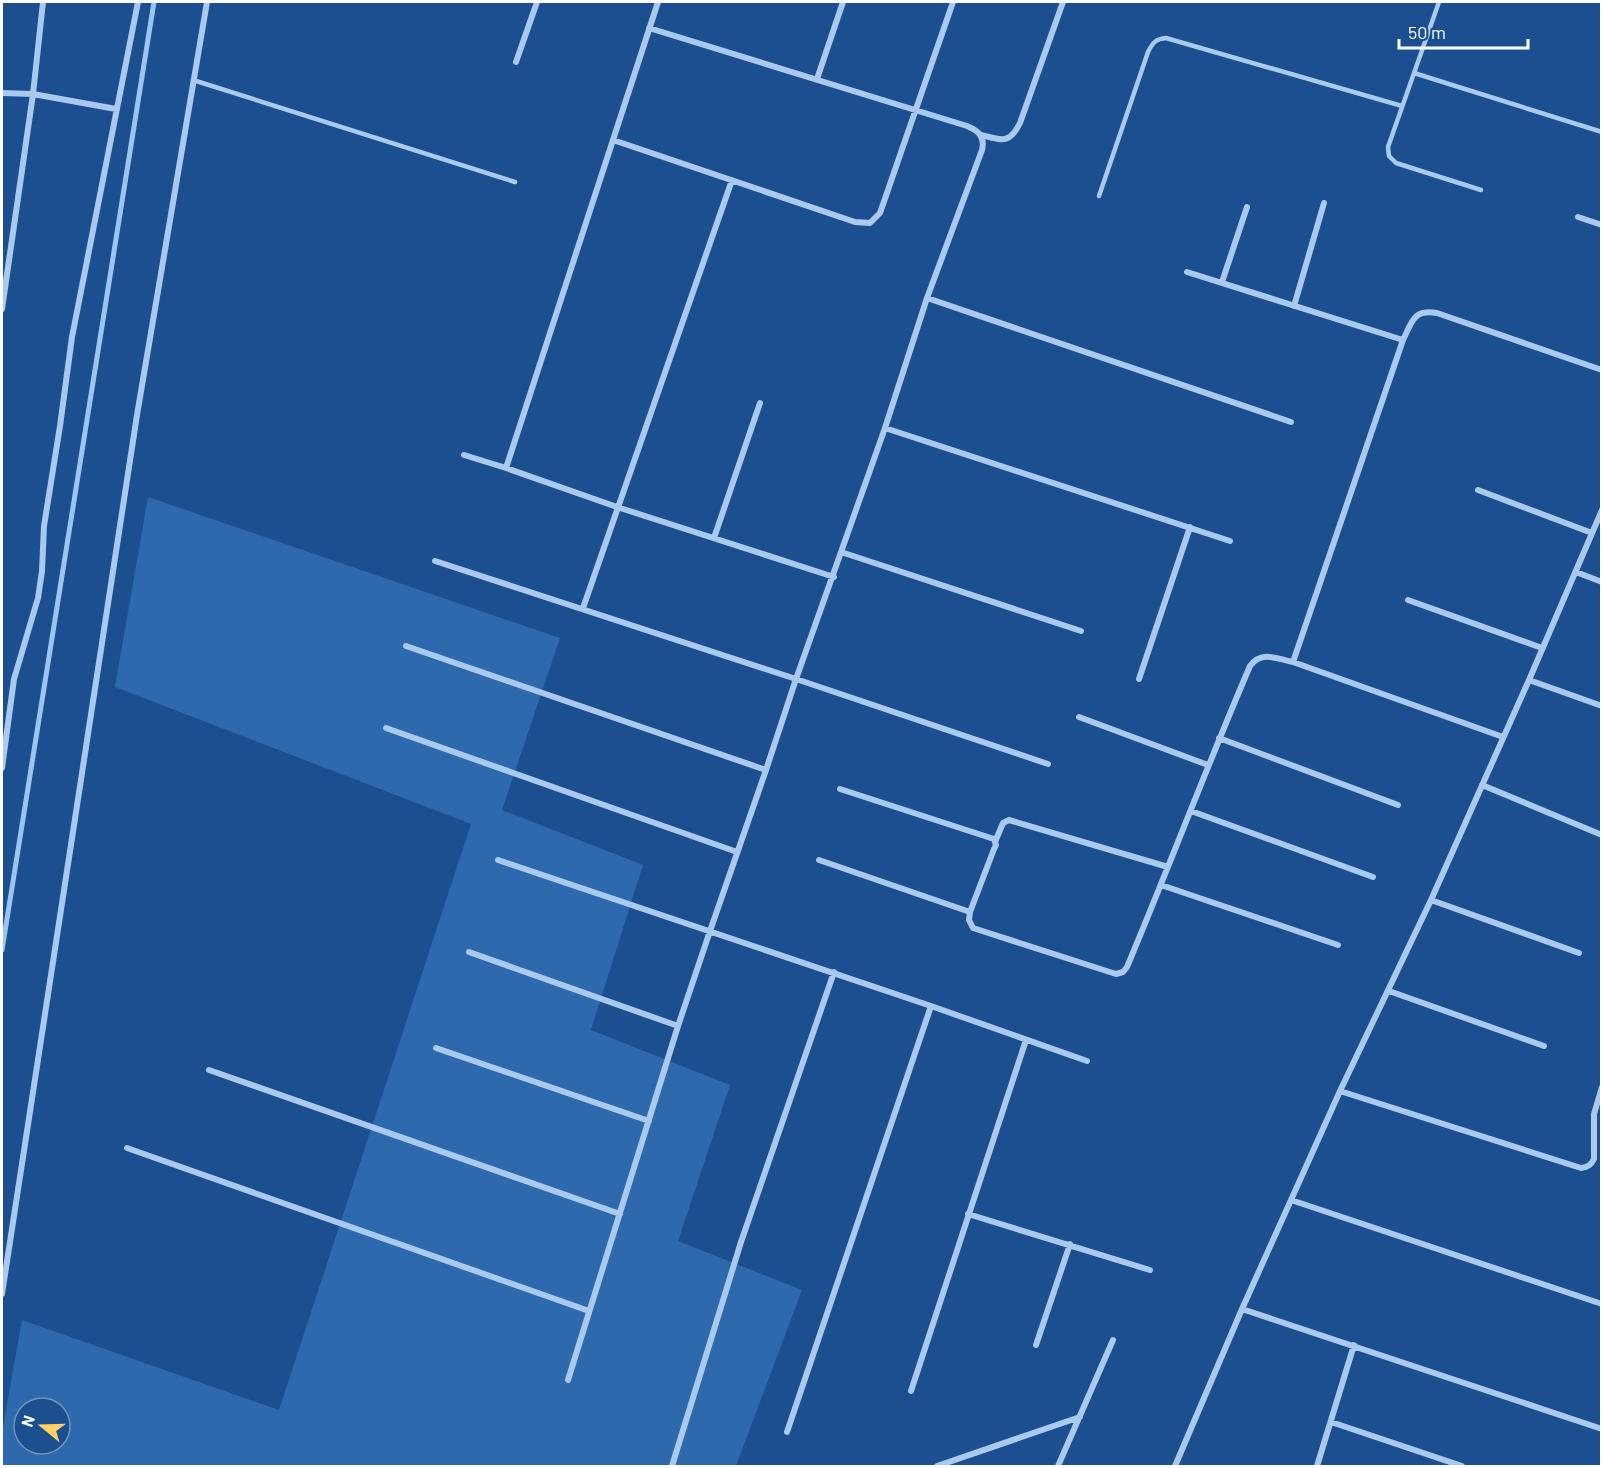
<svg xmlns="http://www.w3.org/2000/svg" width="1603" height="1468" font-family="Barlow,sans-serif">
<rect width="100%" height="100%" fill="#1b4f8f"/>
<!-- green -->
<path fill="#2e69ad" fill-rule="evenodd" d="M 148,497 L 560,638 L 502,810 L 643,865 L 591,1030 L 730,1085 L 678,1241 L 802,1290 L 736,1466 L 2,1466 L 2,1433 L 22,1320 L 279,1410 L 471,824 L 115,687 ZM 24,1408 L 60,1408 L 60,1444 L 24,1444 Z"/>
<g fill="none" stroke-linecap="round" stroke-linejoin="round">
<!-- stream -->
<path stroke="#9cc4f0" stroke-width="5" d="M 2,950 L 154,2"/>
<!-- service -->
<path stroke="#a9c9ee" stroke-width="4.5" d="M 1439,2 L 1388,147 L 1389,156 L 1396,163 L 1481,190
M 1414,73 L 1602,132
M 193,80 L 515,182
M 1099,196 L 1148,52 C 1153,42 1156,39 1166,38 L 1402,106"/>
<!-- minor -->
<path stroke="#a9c9ee" stroke-width="6" d="M 516,62 L 537,2
M 817,79 L 843,2
M 2,93 L 33,94 L 116,109
M 981,135 C 1002,140 1009,145 1020,123 L 1063,2
M 613,140 L 855,222 L 870,223 L 880,213 L 953,2
M 1578,217 L 1602,225
M 1187,272 L 1403,340
M 1222,282 L 1247,207
M 927,298 L 1291,422
M 1294,306 L 1324,203
M 2,309 L 33,94 L 43,2
M 885,428 L 1230,541
M 464,455 L 506,468 L 617,507 L 834,577
M 506,468 L 658,2
M 1478,490 L 1592,533
M 714,538 L 760,403
M 841,552 L 1081,631
M 435,561 L 796,679 L 1048,764
M 1576,572 L 1602,582
M 1408,600 L 1542,648
M 583,608 L 732,180
M 406,646 L 766,770
M 1293,662 L 1403,340 C 1412,322 1413,309 1437,313 L 1602,370
M 1139,679 L 1190,527
M 1529,680 L 1602,706
M 1079,717 L 1208,765
M 386,728 L 737,852
M 1219,738 L 1398,805
M 2,768 L 14,679 L 38,598 L 42,571 L 44,526 L 60,426 L 72,337 L 138,2
M 1482,785 L 1602,835
M 840,789 L 994,839 L 996,845 L 994,849 L 970,912 L 969,920 L 973,928 L 1116,974 L 1123,972 L 1127,967 C 1169,867 1207,766 1250,666 C 1262,650 1277,659 1293,662 L 1503,737
M 1191,811 L 1373,877
M 995,842 L 1003,823 L 1009,820 L 1168,867
M 498,860 L 931,1006 L 1087,1061
M 819,860 L 970,912
M 1161,885 L 1338,945
M 1431,900 L 1579,953
M 469,952 L 678,1026
M 1389,991 L 1544,1046
M 436,1048 L 649,1121
M 209,1070 L 620,1214
M 1340,1091 L 1581,1168 C 1588,1167 1591,1165 1594,1159 L 1594,1114 L 1602,1087
M 127,1148 L 589,1311
M 1291,1200 L 1602,1304
M 968,1214 L 1150,1270
M 2,1294 L 137,415 L 207,2
M 1242,1309 L 1602,1429
M 1036,1345 L 1070,1244
M 568,1380 L 678,1026 L 710,931 L 766,770 L 796,679 L 885,428 L 927,298 L 982,150 C 985,137 979,131 967,126 L 649,28
M 911,1391 L 1026,1040
M 1331,1422 L 1462,1466
M 787,1432 L 931,1006
M 672,1466 L 741,1242 L 834,972
M 937,1466 L 1080,1417
M 1058,1466 L 1113,1340
M 1175,1466 L 1242,1309 L 1340,1091 L 1431,900 L 1529,680 L 1602,510
M 1317,1466 L 1354,1345"/>
</g>
<!-- border -->
<rect width="1603" height="1468" fill="none" stroke="#ffffff" stroke-width="6"/>
<!-- north arrow -->
<g transform="translate(42 1426) rotate(289)"><circle r="28" fill="#1b4f8f" stroke="#7695bc" stroke-width="1.5"/>
<path d="M0-4.5L10 22L0 15L-10 22Z" fill="#ffd166"/>
<text y="-9" font-size="16" font-weight="bold" text-anchor="middle" fill="#ffffff">N</text>
</g>
<!-- scale -->
<path d="M1399 39v9h129v-9" fill="none" stroke="#ffffff" stroke-width="3"/>
<text x="1408" y="39" font-size="18" fill="#ffffff" stroke="#1b4f8f" stroke-width="4.5" paint-order="stroke">50 m</text>
</svg>
